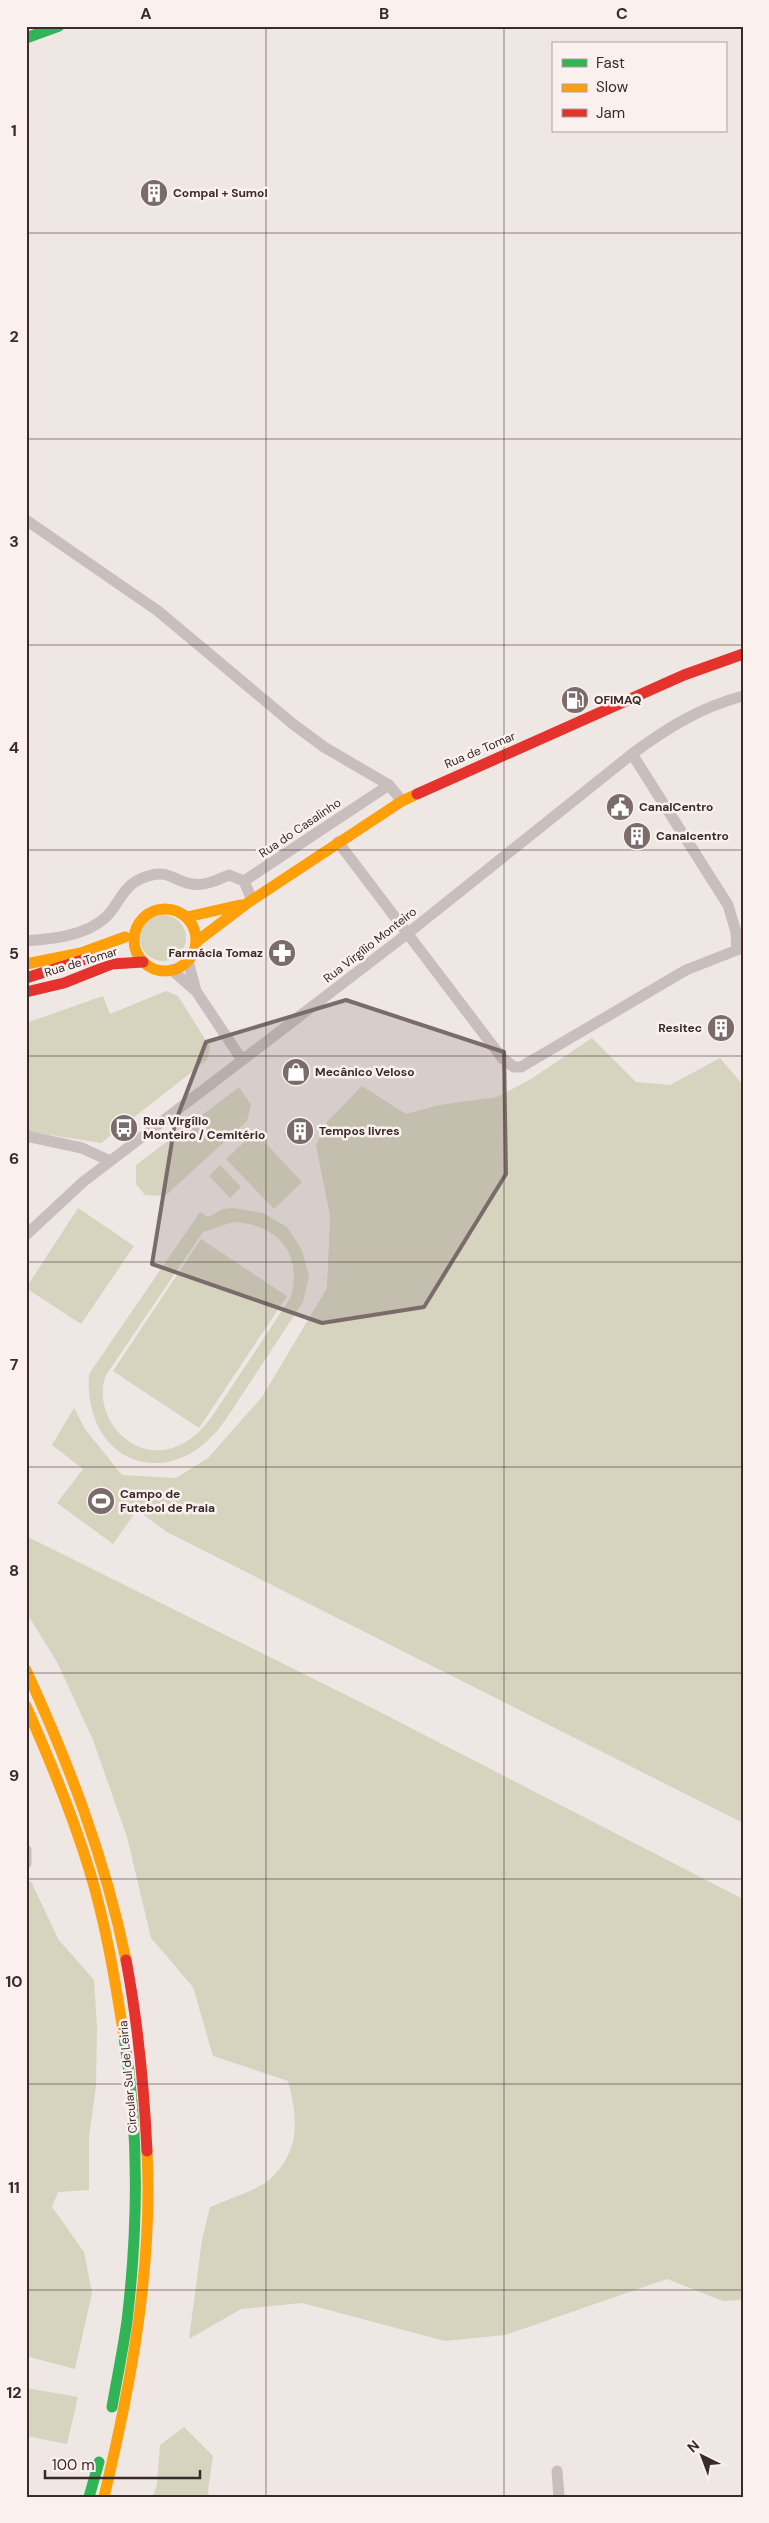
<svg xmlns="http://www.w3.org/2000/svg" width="769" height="2523" font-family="'DM Sans',sans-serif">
<rect width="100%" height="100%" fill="#efe7e4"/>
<!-- green -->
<path fill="#d6d3be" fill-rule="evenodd" d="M140 938a23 23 0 1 1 46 0a23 23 0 1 1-46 0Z
M 166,991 L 178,996 L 210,1047 L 207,1060 L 101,1143 L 26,1131 L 26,1023 L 103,996 L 110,1014 Z
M 592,1038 L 636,1082 L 670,1085 L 720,1058 L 743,1085 L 743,1823 L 167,1532 L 137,1510 L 113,1544 L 57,1503 L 83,1469 L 52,1445 L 74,1408 L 85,1429 L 122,1475 L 176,1478 L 208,1458 L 262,1397 L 327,1288 L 330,1216 L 316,1145 L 327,1122 L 362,1086 L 406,1114 L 439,1105 L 497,1097 L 531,1079 Z
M 239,1087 L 251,1105 L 247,1121 L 165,1196 L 145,1195 L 136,1184 L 136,1165 Z
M 255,1132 L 302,1182 L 274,1209 L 226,1159 Z
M 220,1165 L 241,1187 L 230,1198 L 209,1176 Z
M 78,1208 L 134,1246 L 81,1324 L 26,1288 Z
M 233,1208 L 263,1213 L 287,1227 L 302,1250 L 309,1276 L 303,1302 L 224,1422 C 171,1496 83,1464 89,1374 L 200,1212 L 208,1217 L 223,1209 ZM 233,1222 C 277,1224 303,1253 291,1297 L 213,1415 C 202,1430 190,1443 172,1448 C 130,1462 91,1414 106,1375 L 203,1232 Z
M 201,1239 L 287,1296 L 199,1428 L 113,1371 Z
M 26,1536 L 374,1709 L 743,1899 L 743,2300 L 723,2301 L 667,2279 L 505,2335 L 445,2341 L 302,2303 L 241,2309 L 189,2339 L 202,2240 L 210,2207 C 224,2201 259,2189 269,2180 C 301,2151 298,2119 288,2081 L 213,2056 L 193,1987 L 151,1938 L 127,1837 L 93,1740 L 57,1662 L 26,1612 Z
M 31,1881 L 58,1939 L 94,1980 L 97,2027 L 96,2086 L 89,2137 L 89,2190 L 58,2192 L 52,2207 L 84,2252 L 92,2293 L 75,2369 L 26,2356 L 26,1885 Z
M 26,2388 L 78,2397 L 67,2444 L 26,2436 Z
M 184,2427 L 213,2456 L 208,2490 L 209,2497 L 153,2497 L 157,2484 L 160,2445 Z"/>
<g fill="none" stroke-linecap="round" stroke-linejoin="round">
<!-- street -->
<path stroke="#c8bebd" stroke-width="11" d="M 26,520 L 158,611 L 293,724 L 324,747 L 389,785 L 402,801
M 338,842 L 502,1058 L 514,1067 L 521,1067 L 686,970 L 737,950 L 736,932 L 728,905 L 632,754
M 252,900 L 244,881 L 389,785
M 26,941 C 52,939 86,936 106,917 C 122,901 122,884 148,876 C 169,869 175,882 192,884 C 205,886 217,880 229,875 L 244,881
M 188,961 L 196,991
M 172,970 L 196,991 L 242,1060
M 26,1136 L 82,1148 L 110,1161
M 26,1235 L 83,1182 L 407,934 L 632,754 C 667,728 701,707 743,696
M 26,1850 L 26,1863
M 557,2471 L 559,2497"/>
<!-- fast -->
<path stroke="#30b455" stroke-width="11" d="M 26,38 L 59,26
M 112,2407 C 117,2378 123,2350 127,2321 C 138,2228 139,2129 124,2037
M 89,2497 L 99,2462"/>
<!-- slow -->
<path stroke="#ff9f0a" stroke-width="11" d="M134 940a31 31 0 1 1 62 0a31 31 0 1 1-62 0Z
M 187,917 L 240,905
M 196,942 L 246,904 L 402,801 L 417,794
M 26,964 L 81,953 L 125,937
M 26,1670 C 69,1764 105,1858 126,1960
M 26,1706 C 50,1760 72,1813 89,1869 C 106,1924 115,1980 124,2037
M 104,2497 C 131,2384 153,2268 147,2151"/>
<!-- jam -->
<path stroke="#e5322d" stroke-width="11" d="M 417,794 L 684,675 L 743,654
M 26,978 L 89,958
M 26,992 L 64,983 L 112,964 L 143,962
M 126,1960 C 138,2023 144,2086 147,2151"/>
</g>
<!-- marked area -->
<path fill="#796c6b" fill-opacity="0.2" stroke="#796c6b" stroke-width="4" stroke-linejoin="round" d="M 346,1000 L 504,1052 L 506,1174 L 424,1307 L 322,1323 L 152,1264 L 175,1123 L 206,1042 Z"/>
<!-- grid -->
<path fill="none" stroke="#3a2a2a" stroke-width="1" stroke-opacity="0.55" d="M 266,26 L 266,2497M 504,26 L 504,2497M 26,233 L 743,233M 26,439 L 743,439M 26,645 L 743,645M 26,850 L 743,850M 26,1056 L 743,1056M 26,1262 L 743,1262M 26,1467 L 743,1467M 26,1673 L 743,1673M 26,1879 L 743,1879M 26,2084 L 743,2084M 26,2290 L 743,2290"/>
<!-- icons -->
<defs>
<symbol id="building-disc" viewBox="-11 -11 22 22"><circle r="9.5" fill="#796c6b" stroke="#faf0ed"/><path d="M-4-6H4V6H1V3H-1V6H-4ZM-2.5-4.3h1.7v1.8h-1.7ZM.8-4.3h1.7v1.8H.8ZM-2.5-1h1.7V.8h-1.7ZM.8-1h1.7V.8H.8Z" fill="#fff"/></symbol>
<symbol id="fuel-disc" viewBox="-11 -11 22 22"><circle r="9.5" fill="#796c6b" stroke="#faf0ed"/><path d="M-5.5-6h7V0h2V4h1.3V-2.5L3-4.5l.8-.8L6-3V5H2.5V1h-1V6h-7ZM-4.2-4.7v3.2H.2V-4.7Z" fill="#fff"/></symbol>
<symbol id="civic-disc" viewBox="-11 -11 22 22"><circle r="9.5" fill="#796c6b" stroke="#faf0ed"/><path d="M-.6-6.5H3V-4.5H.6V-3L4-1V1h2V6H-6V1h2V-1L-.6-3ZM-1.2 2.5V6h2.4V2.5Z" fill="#fff"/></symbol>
<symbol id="pharmacy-disc" viewBox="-11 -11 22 22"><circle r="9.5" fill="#796c6b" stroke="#faf0ed"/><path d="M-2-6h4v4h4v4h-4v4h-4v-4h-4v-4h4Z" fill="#fff"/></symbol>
<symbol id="shop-disc" viewBox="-11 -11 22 22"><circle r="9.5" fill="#796c6b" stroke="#faf0ed"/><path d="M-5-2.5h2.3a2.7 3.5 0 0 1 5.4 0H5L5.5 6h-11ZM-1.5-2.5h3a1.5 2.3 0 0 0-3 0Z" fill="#fff"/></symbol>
<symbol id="bus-disc" viewBox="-11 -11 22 22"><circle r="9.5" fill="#796c6b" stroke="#faf0ed"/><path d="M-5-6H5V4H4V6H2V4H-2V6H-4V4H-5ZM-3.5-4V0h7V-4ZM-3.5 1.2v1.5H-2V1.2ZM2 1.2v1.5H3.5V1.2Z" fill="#fff"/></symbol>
<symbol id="stadium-disc" viewBox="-11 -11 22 22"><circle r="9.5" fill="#796c6b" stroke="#faf0ed"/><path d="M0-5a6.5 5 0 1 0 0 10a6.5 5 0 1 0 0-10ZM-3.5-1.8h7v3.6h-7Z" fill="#fff"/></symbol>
</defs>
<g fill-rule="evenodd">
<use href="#building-disc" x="138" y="177" width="32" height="32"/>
<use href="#fuel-disc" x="559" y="684" width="32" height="32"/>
<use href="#civic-disc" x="604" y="791" width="32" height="32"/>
<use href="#building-disc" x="621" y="820" width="32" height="32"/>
<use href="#pharmacy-disc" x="266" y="937" width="32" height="32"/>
<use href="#building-disc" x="705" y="1012" width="32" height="32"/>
<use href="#shop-disc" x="280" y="1056" width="32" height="32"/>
<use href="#bus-disc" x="108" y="1112" width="32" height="32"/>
<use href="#building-disc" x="284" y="1115" width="32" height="32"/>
<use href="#stadium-disc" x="85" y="1485" width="32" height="32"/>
</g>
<g text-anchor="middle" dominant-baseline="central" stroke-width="5" stroke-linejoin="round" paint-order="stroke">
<!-- poi labels -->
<g font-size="12" font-weight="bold" fill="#3a2a2a" stroke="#faf0ed" text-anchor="start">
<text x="173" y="193">Compal + Sumol</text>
<text x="594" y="700">OFIMAQ</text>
<text x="639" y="807">CanalCentro</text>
<text x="656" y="836">Canalcentro</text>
<text x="263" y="953" text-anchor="end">Farmácia Tomaz</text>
<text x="702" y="1028" text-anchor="end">Resitec</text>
<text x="315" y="1072">Mecânico Veloso</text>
<text x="143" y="1121">Rua Virgílio<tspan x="143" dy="14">Monteiro / Cemitério</tspan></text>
<text x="319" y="1131">Tempos livres</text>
<text x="120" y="1494">Campo de<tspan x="120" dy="14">Futebol de Praia</tspan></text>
</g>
<!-- street labels -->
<g font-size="12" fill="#3a2a2a" stroke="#faf0ed">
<text transform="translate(480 750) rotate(-23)">Rua de Tomar</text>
<text transform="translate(300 828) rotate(-34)">Rua do Casalinho</text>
<text transform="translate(370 945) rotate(-38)">Rua Virgílio Monteiro</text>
<text transform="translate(81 962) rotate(-17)">Rua de Tomar</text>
<text transform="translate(128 2077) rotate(-95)">Circular Sul de Leiria</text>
</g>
</g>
<!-- border -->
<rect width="769" height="2523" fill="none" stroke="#faf0ed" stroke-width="55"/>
<!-- legend -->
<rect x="552" y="42" width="175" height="90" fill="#faf0ed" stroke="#ada19f"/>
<rect x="562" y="59" width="25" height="8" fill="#30b455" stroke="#ada19f"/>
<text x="596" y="68" font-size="15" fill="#3a2a2a">Fast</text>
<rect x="562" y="84" width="25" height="8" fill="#ff9f0a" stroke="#ada19f"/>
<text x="596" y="92" font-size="15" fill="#3a2a2a">Slow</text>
<rect x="562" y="109" width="25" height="8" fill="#e5322d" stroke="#ada19f"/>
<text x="596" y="118" font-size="15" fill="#3a2a2a">Jam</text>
<!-- north arrow -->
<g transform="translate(702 2456) rotate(318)" stroke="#faf0ed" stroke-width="4" paint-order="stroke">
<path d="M0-4L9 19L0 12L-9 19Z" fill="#3a2a2a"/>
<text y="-8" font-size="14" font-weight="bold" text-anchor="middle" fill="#3a2a2a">N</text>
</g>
<!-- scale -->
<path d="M45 2470v8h155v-8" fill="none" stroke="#3a2a2a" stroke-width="2.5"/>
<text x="52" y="2470" font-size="15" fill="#3a2a2a" stroke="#faf0ed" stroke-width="4" paint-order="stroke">100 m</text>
<rect x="28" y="28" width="714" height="2468" fill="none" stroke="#3a2a2a" stroke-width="2"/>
<g font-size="16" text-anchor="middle" font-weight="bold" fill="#3a2a2a">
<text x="146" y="19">A</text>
<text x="384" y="19">B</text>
<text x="622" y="19">C</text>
<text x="14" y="136">1</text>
<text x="14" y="342">2</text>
<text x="14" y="547">3</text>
<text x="14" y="753">4</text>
<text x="14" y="959">5</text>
<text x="14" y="1164">6</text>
<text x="14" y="1370">7</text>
<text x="14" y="1576">8</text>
<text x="14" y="1781">9</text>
<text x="14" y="1987">10</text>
<text x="14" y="2193">11</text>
<text x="14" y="2398">12</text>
</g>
</svg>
